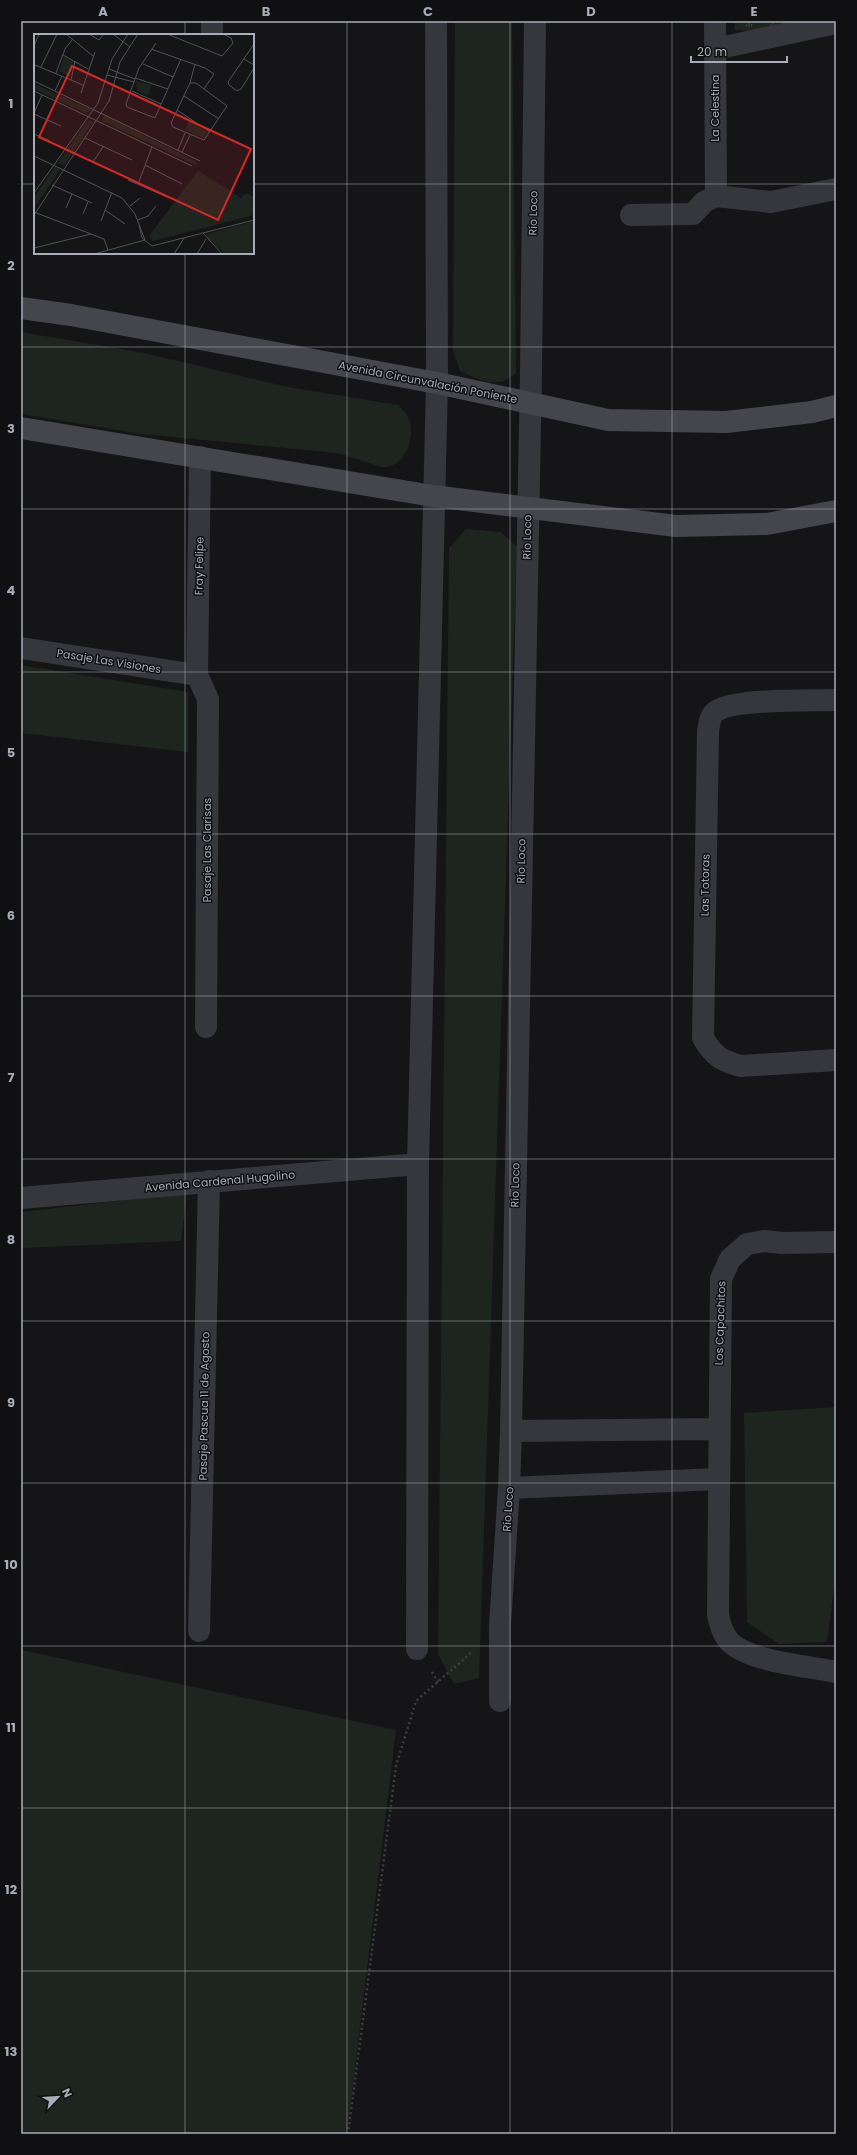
<svg xmlns="http://www.w3.org/2000/svg" width="857" height="2155" font-family="Poppins,sans-serif">
<defs>
<pattern id="park-tufts" width="24" height="20" patternUnits="userSpaceOnUse"><rect width="24" height="20" fill="#1e251e"/><path d="M3 7l-1-3M5 7V3M7 7l1-3M15 17l-1-3M17 17v-4M19 17l1-3" fill="none" stroke="#3c423c"/></pattern>
</defs>
<rect width="100%" height="100%" fill="#151517"/>
<!-- grass -->
<path fill="#1e251e" d="M 455,21 L 512,21 L 516,373 C 498,390 479,380 460,371 L 453,350 Z
M 21,332 L 144,353 L 288,387 L 398,405 C 401,408 405,411 407,415 C 418,434 406,469 381,467 L 338,453 L 141,434 L 21,414 Z
M 466,529 L 501,532 L 517,547 L 479,1678 L 454,1684 L 438,1654 L 449,548 Z
M 21,665 L 188,692 L 188,752 L 21,733 Z
M 187,1193 L 181,1241 L 21,1248 L 21,1212 Z
M 836,1407 L 836,1573 L 827,1642 L 779,1644 L 747,1622 L 744,1413 Z
M 21,1650 L 396,1730 L 347,2134 L 21,2134 Z"/>
<!-- park -->
<path fill="url(#park-tufts)" d="M 735,21 L 816,21 L 767,32 L 735,30 Z"/>
<g fill="none" stroke-linecap="round" stroke-linejoin="round">
<!-- path -->
<path stroke="#3c3e43" stroke-width="2.5" stroke-dasharray="2 3" stroke-linecap="butt" d="M 432,1672 L 438,1682
M 348,2134 L 396,1766 L 416,1701 L 472,1652"/>
<!-- street -->
<path stroke="#36373c" stroke-width="22" d="M 212,21 L 212,35
M 715,21 L 716,196
M 715,49 L 836,23
M 631,215 L 693,214 L 704,202 L 716,196 L 771,202 L 836,189
M 200,457 L 197,675 L 208,699 L 206,1027
M 21,648 L 197,675
M 836,700 C 812,701 731,698 715,712 C 710,716 709,725 708,731 L 703,1038 C 714,1056 721,1061 741,1066 L 836,1060
M 21,1198 L 418,1164
M 836,1242 L 782,1243 L 764,1241 L 747,1244 L 730,1259 L 721,1279 L 718,1615 C 720,1625 723,1636 731,1643 C 752,1662 807,1666 836,1672
M 511,1431 L 718,1429
M 509,1488 L 718,1479
M 199,1631 L 209,1181
M 417,1649 L 418,1164 L 437,383 L 436,21
M 500,1701 L 500,1625 L 509,1488 L 511,1431 L 531,372 L 535,21"/>
<!-- secondary -->
<path stroke="#45464c" stroke-width="22" d="M 21,308 L 71,315 L 437,383 L 608,420 L 726,422 L 812,412 L 836,406
M 21,428 L 433,496 L 676,526 L 767,524 L 836,511"/>
</g>
<!-- grid -->
<path fill="none" stroke="#a8adb7" stroke-width="1" stroke-opacity="0.55" d="M 185,21 L 185,35M 347,21 L 347,2134M 510,21 L 510,2134M 672,21 L 672,2134M 21,184 L 35,184M 253,184 L 836,184M 185,253 L 185,2134M 21,347 L 836,347M 21,509 L 836,509M 21,672 L 836,672M 21,834 L 836,834M 21,996 L 836,996M 21,1159 L 836,1159M 21,1321 L 836,1321M 21,1483 L 836,1483M 21,1646 L 836,1646M 21,1808 L 836,1808M 21,1971 L 836,1971"/>
<g text-anchor="middle" dominant-baseline="central" stroke-width="3" stroke-linejoin="round" paint-order="stroke">
<!-- street labels -->
<g font-size="11" fill="#a8adb7" stroke="#101012">
<text transform="translate(715 108) rotate(-90)">La Celestina</text>
<text transform="translate(533 213) rotate(-89)">Río Loco</text>
<text transform="translate(428 382) rotate(11)">Avenida Circunvalación Poniente</text>
<text transform="translate(527 537) rotate(-89)">Río Loco</text>
<text transform="translate(199 566) rotate(-89)">Fray Felipe</text>
<text transform="translate(109 661) rotate(9)">Pasaje Las Visiones</text>
<text transform="translate(207 850) rotate(-90)">Pasaje Las Clarisas</text>
<text transform="translate(521 861) rotate(-89)">Río Loco</text>
<text transform="translate(705 885) rotate(-89)">Las Totoras</text>
<text transform="translate(220 1181) rotate(-5)">Avenida Cardenal Hugolino</text>
<text transform="translate(515 1185) rotate(-89)">Río Loco</text>
<text transform="translate(720 1323) rotate(-88)">Los Capachitos</text>
<text transform="translate(204 1406) rotate(-89)">Pasaje Pascua 11 de Agosto</text>
<text transform="translate(508 1509) rotate(-86)">Río Loco</text>
</g>
</g>
<!-- overview -->
<g transform="translate(34 34)">
<rect width="220" height="220" fill="#151517"/>
<path d="M 102,47 L 118,51 L 114,61 L 103,57 ZM 0,50 L 56,75 L 56,78 L 52,79 L 0,55 ZM 70,81 L 163,128 L 162,131 L 68,87 ZM 54,86 L 59,88 L 31,131 L 25,130 L 25,127 ZM 155,86 L 173,98 L 172,102 L 169,104 L 151,96 ZM 164,137 L 207,164 L 212,159 L 220,163 L 220,181 L 119,207 L 115,202 ZM 220,187 L 220,220 L 191,220 L 173,204 L 173,200 Z" fill="#1e251e"/>
<path d="M 30,23 L 40,27 L 36,43 L 25,37 ZM 21,133 L 26,136 L 0,174 L 0,163 Z" fill="#1e251e"/>
<path fill="none" stroke="#505257" stroke-width="1" d="M 32,0 L 59,22M 55,0 L 65,6 L 70,0M 79,0 L 96,13M 133,0 L 188,22 L 199,9 L 197,4 L 189,0M 122,9 L 105,34 L 92,70 L 93,73 L 121,84 L 147,25M 0,12 L 5,0M 117,15 L 171,34 L 180,40 L 170,55M 29,21 L 54,35M 210,25 L 220,31 L 220,34 L 207,55 L 203,57 L 195,51 L 194,48 L 220,10M 109,30 L 139,43M 1,31 L 49,51M 7,33 L 23,0M 75,35 L 101,45M 22,39 L 31,15 L 38,6M 73,41 L 100,48M 101,44 L 134,55M 37,46 L 41,27M 0,47 L 166,127M 156,49 L 162,49 L 193,72 L 170,106 L 139,93 L 137,89 L 156,49 L 161,30M 0,57 L 158,132M 21,57 L 28,42M 98,57 L 127,70M 47,59 L 61,18M 150,62 L 185,85M 143,76 L 176,98M 0,79 L 8,61M 0,80 L 27,92M 0,100 L 16,107M 51,104 L 98,126M 144,116 L 151,99M 148,118 L 156,101M 0,122 L 88,164 L 101,180 L 111,206M 53,125 L 85,140M 59,128 L 69,113M 111,131 L 148,150M 94,146 L 133,163M 104,150 L 118,113M 18,151 L 58,169M 0,159 L 64,69 L 78,25 L 94,0M 96,172 L 106,164M 32,174 L 38,160M 71,176 L 91,190M 0,178 L 70,205 L 74,216M 49,180 L 54,168M 0,181 L 75,67 L 86,28 L 104,0M 104,186 L 114,182 L 122,172M 67,187 L 78,158M 105,191 L 108,204 L 118,212 L 220,186M 169,199 L 188,220M 0,214 L 57,200M 60,220 L 111,206M 140,220 L 150,204M 163,220 L 172,205"/>
<path fill="#d62828" fill-opacity="0.15" stroke="#d62828" stroke-width="2" d="M 38,32 L 217,115 L 184,186 L 5,103 Z"/>
<rect width="220" height="220" fill="none" stroke="#a8adb7" stroke-width="2"/>
</g>
<!-- border -->
<rect width="857" height="2155" fill="none" stroke="#101012" stroke-width="44"/>
<!-- north arrow -->
<g transform="translate(58 2097) rotate(65)" stroke="#101012" stroke-width="3" paint-order="stroke">
<path d="M0-3L7 15L0 10L-7 15Z" fill="#a8adb7"/>
<text y="-6" font-size="11" font-weight="bold" text-anchor="middle" fill="#a8adb7">N</text>
</g>
<!-- scale -->
<path d="M691 56v6h96v-6" fill="none" stroke="#a8adb7" stroke-width="2"/>
<text x="697" y="56" font-size="12" fill="#a8adb7" stroke="#101012" stroke-width="3" paint-order="stroke">20 m</text>
<rect x="22" y="22" width="813" height="2111" fill="none" stroke="#a8adb7" stroke-width="1.5"/>
<g font-size="13" text-anchor="middle" font-weight="bold" fill="#a8adb7">
<text x="103" y="16">A</text>
<text x="266" y="16">B</text>
<text x="428" y="16">C</text>
<text x="591" y="16">D</text>
<text x="754" y="16">E</text>
<text x="11" y="108">1</text>
<text x="11" y="270">2</text>
<text x="11" y="433">3</text>
<text x="11" y="595">4</text>
<text x="11" y="757">5</text>
<text x="11" y="920">6</text>
<text x="11" y="1082">7</text>
<text x="11" y="1244">8</text>
<text x="11" y="1407">9</text>
<text x="11" y="1569">10</text>
<text x="11" y="1732">11</text>
<text x="11" y="1894">12</text>
<text x="11" y="2056">13</text>
</g>
</svg>
